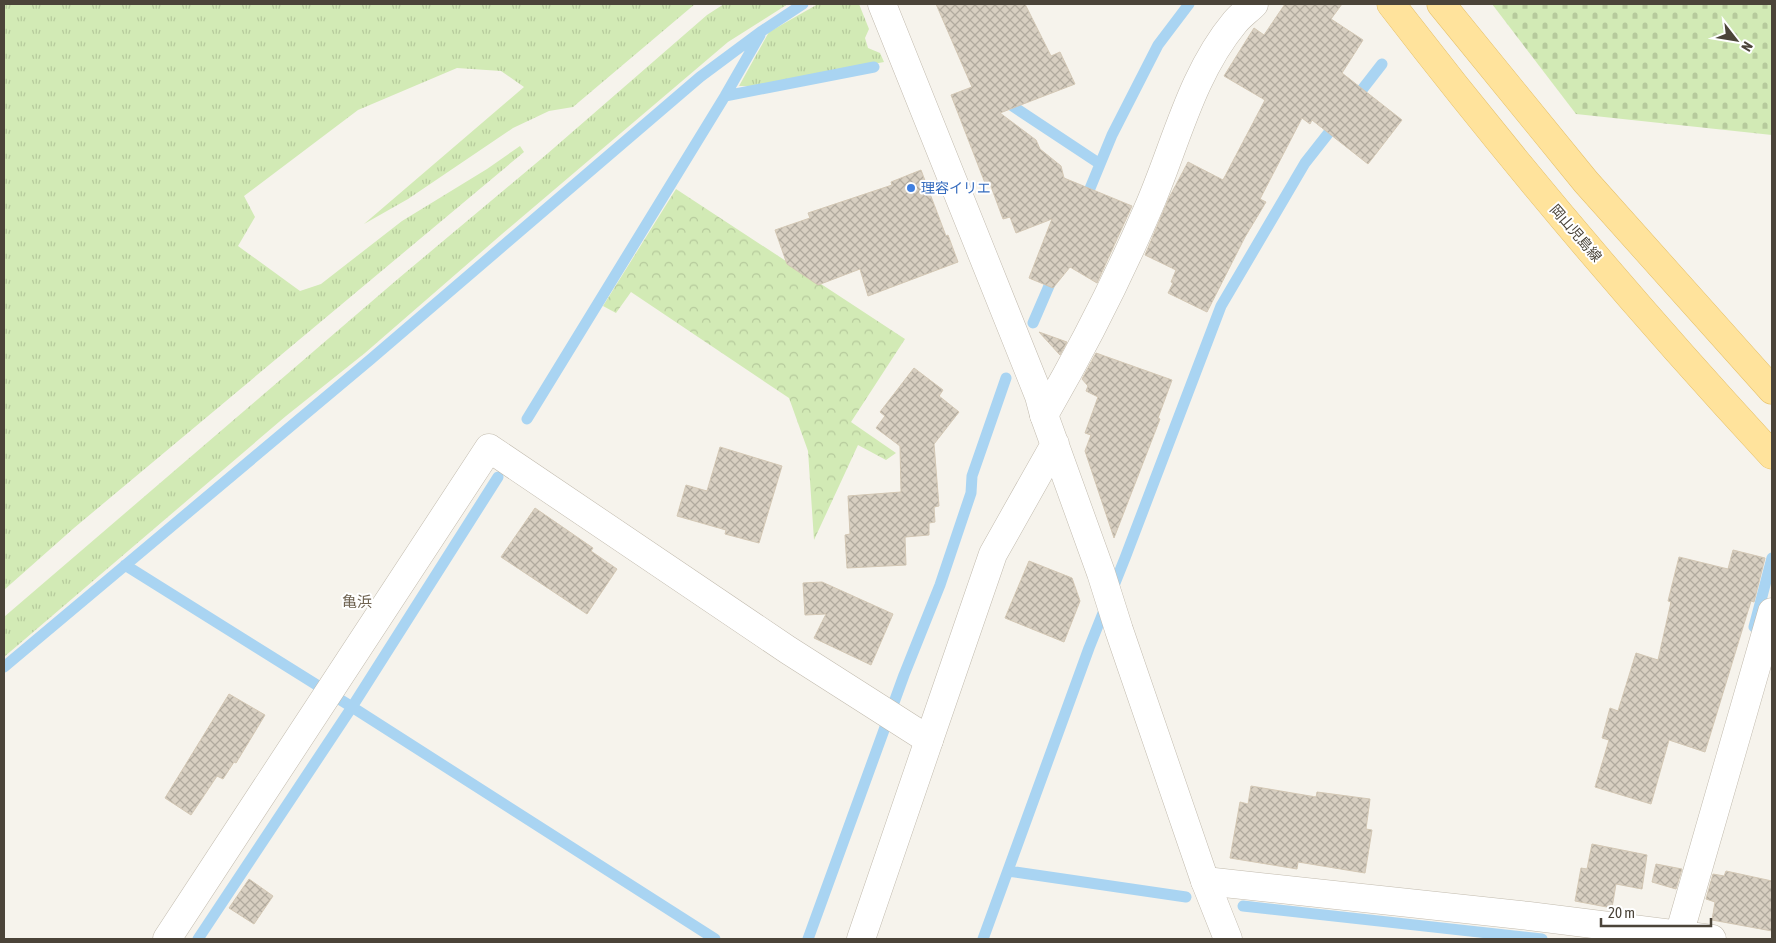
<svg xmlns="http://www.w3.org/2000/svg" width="1776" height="943" font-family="'Asap Condensed','Noto Sans JP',sans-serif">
<defs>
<pattern id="grass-tufts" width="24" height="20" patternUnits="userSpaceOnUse" patternTransform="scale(1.25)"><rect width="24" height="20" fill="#d2eab5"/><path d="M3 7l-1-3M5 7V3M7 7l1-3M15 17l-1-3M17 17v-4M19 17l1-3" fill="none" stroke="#b6ca9c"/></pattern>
<pattern id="forest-crowns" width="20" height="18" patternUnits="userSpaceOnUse" patternTransform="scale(1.25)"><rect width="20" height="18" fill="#d2eab5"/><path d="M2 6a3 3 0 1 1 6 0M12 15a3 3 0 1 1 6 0" fill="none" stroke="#b6ca9c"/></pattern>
<pattern id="cemetery-stones" width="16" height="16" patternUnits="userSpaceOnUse" patternTransform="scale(1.25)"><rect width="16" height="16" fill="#d2eab5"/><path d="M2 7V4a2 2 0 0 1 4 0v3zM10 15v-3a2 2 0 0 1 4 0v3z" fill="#b6ca9c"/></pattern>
<pattern id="building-cross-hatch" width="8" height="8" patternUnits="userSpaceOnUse" patternTransform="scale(1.25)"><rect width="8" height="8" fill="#d8cfc1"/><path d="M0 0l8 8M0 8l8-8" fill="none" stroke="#b1aa9e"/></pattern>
</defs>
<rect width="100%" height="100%" fill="#f6f3ec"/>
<!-- grass -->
<path fill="url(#grass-tufts)" d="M 4,4 L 695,4 L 573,107 L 549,111 L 513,128 L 408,199 L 364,224 L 524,87 L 501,71 L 457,68 L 358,110 L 244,196 L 255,217 L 238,246 L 300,291 L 321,284 L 402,221 L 487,169 L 520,146 L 524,152 L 74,528 L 4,590 Z
M 724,4 L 788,4 L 728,42 L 502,234 L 365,353 L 286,416 L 4,657 L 4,617 L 399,278 L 547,154 L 707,15 Z
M 818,4 L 859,4 L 869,29 L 865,38 L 868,48 L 880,53 L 884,62 L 760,86 L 739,86 L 769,32 Z"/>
<!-- forest -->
<path fill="url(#forest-crowns)" d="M 676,189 L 905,339 L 851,422 L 896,453 L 886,460 L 858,445 L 814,540 L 808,451 L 789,398 L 631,292 L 616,313 L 603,306 Z"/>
<!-- cemetery -->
<path fill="url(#cemetery-stones)" d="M 1492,4 L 1772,4 L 1772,135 L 1576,114 Z"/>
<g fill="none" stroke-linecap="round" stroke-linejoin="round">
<!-- stream -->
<path stroke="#a9d4f2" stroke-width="11" d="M 725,96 L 874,67
M 1002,99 L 1100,164
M 1354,100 L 1382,64
M 1084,203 L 1112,135 L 1158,45 L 1189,4
M 1033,323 L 1055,272
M 527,419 L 725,96 L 760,35
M 125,565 L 352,707 L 715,939
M 1754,627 L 1772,558
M 4,667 L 371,359 L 700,77 L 762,31 L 803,4
M 1008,871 L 1186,897
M 1243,906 L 1542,939
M 198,939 L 352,707 L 498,477
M 808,939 L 904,675 L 940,585 L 971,493 L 972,476 L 1006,378
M 983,939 L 1089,648 L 1125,558 L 1221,306 L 1305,163 L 1338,121"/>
</g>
<!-- building -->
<path fill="url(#building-cross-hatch)" stroke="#d3c7b4" d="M 936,4 L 1025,4 L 1051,56 L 1060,52 L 1075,84 L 1000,113 L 1036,140 L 1040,149 L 1061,166 L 1064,178 L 1132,206 L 1097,283 L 1070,267 L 1053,288 L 1029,278 L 1052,219 L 1016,233 L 1010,217 L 1003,219 L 989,181 L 985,183 L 951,95 L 972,87 Z
M 1285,4 L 1342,4 L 1331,19 L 1363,40 L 1342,73 L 1402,120 L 1368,164 L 1312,120 L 1310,124 L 1302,118 L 1260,199 L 1266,202 L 1245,237 L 1207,312 L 1168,293 L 1173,283 L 1171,282 L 1176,270 L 1145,255 L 1169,198 L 1188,162 L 1223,180 L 1265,100 L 1224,76 L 1254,28 L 1264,35 Z
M 921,170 L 946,236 L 948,235 L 958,262 L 868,296 L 860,269 L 818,285 L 787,264 L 775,230 L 810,218 L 808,213 L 892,185 L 891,182 Z
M 1039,332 L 1067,342 L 1060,355 Z
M 1096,353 L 1172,380 L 1158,418 L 1160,419 L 1114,538 L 1085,451 L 1091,435 L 1085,433 L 1098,397 L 1086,391 L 1088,386 L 1082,379 Z
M 914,368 L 943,390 L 939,396 L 959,412 L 934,444 L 939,506 L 934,507 L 935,522 L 929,523 L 929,535 L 905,537 L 906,565 L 847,568 L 845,535 L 850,534 L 848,496 L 901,492 L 900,446 L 876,428 L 885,416 L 880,412 Z
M 720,447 L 782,466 L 759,543 L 725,534 L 726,530 L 677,516 L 686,485 L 707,491 Z
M 535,508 L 593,548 L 591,551 L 617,569 L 587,614 L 501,557 Z
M 1733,550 L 1765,558 L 1754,602 L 1751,601 L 1705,752 L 1669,740 L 1651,804 L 1595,787 L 1609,740 L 1602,738 L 1610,708 L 1618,711 L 1636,653 L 1658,660 L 1671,602 L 1668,601 L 1679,557 L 1728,569 Z
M 1029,561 L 1072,578 L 1080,601 L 1064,642 L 1005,618 Z
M 822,582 L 893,614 L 871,665 L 814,638 L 826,614 L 805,615 L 803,583 Z
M 229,694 L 265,715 L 236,763 L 234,762 L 223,779 L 217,776 L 191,815 L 165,798 Z
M 1251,786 L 1316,797 L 1317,792 L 1370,799 L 1366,829 L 1372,830 L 1365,873 L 1298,862 L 1297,869 L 1230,858 L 1240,802 L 1248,804 Z
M 1592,844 L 1647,855 L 1642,889 L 1616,884 L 1612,908 L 1575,901 L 1581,868 L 1587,869 Z
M 1656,864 L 1682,869 L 1676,889 L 1652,882 Z
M 1726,871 L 1772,881 L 1772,931 L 1712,920 L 1715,902 L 1706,899 L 1713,874 L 1724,876 Z
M 249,879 L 273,896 L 254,924 L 229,908 Z"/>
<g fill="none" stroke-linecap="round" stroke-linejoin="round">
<defs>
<path id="minor" d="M 1044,415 C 1082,349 1117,281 1147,211 C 1175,148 1190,76 1235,22 C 1241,15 1248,10 1254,4
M 1205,881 L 1529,916 L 1712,939
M 1679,935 L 1772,612
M 861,939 L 929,740"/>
<path id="tertiary" d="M 882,4 L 1039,396 L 1044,415 L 1101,573 L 1119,630 L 1205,881 L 1228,939
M 167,939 L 489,448 L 788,650 L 929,740 L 993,554 L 1055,444"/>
<path id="primary" d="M 1391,4 C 1511,160 1638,310 1772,455
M 1441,4 L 1586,182 L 1772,390"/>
</defs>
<!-- minor casing -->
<use href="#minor" stroke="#c2bbae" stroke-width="29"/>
<!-- tertiary casing -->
<use href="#tertiary" stroke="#c2bbae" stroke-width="29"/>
<!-- primary casing -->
<use href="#primary" stroke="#e6c16a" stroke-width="29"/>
<!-- minor -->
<use href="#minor" stroke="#fff" stroke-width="28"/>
<!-- tertiary -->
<use href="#tertiary" stroke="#fff" stroke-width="28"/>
<!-- primary -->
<use href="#primary" stroke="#ffe39c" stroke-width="28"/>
</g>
<!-- markers -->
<circle fill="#3f7fe0" stroke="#fff" stroke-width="2" cx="911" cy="188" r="5"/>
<g text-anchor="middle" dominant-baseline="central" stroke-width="4" stroke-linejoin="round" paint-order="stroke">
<!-- shop labels -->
<g font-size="14" fill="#366cbe" stroke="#fff" text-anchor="start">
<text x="921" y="188">理容イリエ</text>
</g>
<!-- street labels -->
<g font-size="14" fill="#4b4439" stroke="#fff">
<text transform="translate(1576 233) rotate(49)">岡山児島線</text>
</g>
<!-- neighbourhood labels -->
<g font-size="15" fill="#6e6250" stroke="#fff">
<text x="357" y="601">亀浜</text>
</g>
</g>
<!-- border -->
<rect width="1776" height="943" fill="none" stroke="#4b4439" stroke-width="10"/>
<!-- north arrow -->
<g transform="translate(1736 40) rotate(121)" stroke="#ffffff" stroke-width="4" paint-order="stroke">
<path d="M0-4L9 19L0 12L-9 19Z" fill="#4b4439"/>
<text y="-8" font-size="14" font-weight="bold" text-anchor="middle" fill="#4b4439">N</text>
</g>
<!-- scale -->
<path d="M1601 918v8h110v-8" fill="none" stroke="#4b4439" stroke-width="2.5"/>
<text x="1608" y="918" font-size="15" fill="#4b4439" stroke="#ffffff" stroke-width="4" paint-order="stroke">20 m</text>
</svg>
